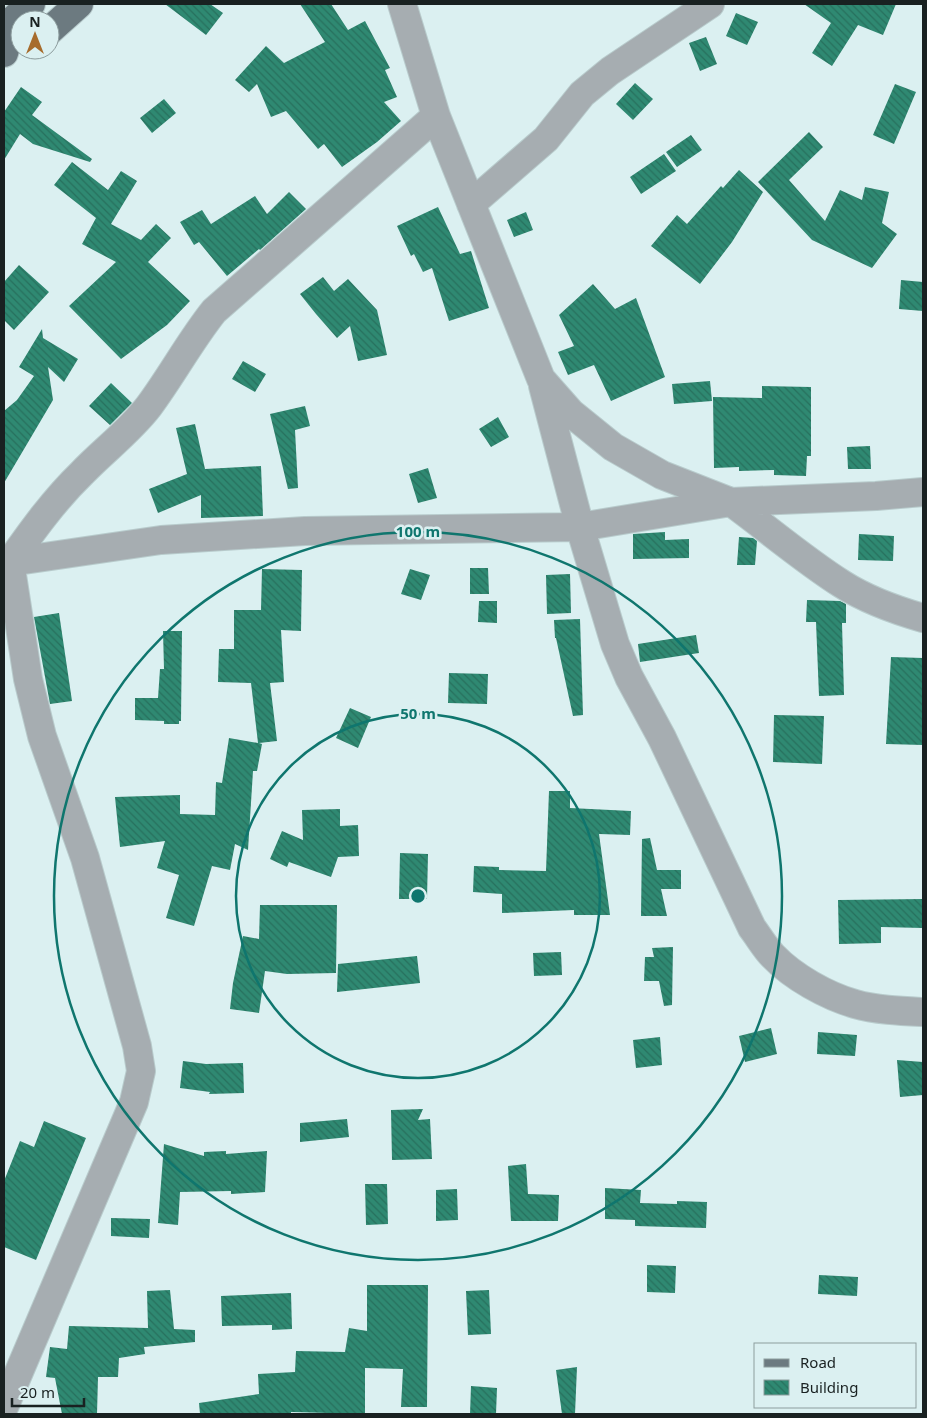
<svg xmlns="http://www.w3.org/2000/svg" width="927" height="1418" font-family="'Noto Sans',sans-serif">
<defs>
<pattern id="building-back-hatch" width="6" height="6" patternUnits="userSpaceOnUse" patternTransform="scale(1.25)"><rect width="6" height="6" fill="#2f8972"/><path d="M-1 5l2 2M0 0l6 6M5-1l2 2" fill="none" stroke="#27705d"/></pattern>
</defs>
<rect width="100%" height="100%" fill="#dbf0f1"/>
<!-- building -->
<path fill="url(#building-back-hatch)" d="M 165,4 L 210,4 L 223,13 L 206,35 Z
M 300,4 L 331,4 L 348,30 L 365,21 L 390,68 L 385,70 L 397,97 L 384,102 L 401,121 L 377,142 L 342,167 L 324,144 L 318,149 L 286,111 L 271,117 L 257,84 L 249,92 L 235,80 L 266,46 L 284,63 L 325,42 Z
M 804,4 L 896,4 L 883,35 L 858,25 L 832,66 L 812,53 L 831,23 Z
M 736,13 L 758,22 L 747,45 L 726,36 Z
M 706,37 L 717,64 L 700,71 L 689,43 Z
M 635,83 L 653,99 L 633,120 L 616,104 Z
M 895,84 L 916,92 L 894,144 L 873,135 Z
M 21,87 L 42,102 L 32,115 L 92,159 L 90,162 L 33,144 L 20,134 L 4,160 L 4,112 Z
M 164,99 L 176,113 L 152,133 L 140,118 Z
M 809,132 L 823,147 L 789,180 L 825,221 L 840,190 L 862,200 L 865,187 L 889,192 L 882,223 L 897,234 L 872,268 L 812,240 L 758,182 Z
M 691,135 L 702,150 L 677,167 L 666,152 Z
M 664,154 L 676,171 L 641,194 L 630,177 Z
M 72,162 L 108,190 L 121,171 L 137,181 L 111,224 L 141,240 L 156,224 L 171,238 L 148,262 L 190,301 L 167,325 L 121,359 L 69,306 L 116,262 L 82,244 L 96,218 L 54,185 Z
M 739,170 L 763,192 L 732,242 L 700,284 L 651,246 L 677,215 L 687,224 L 721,186 L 723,188 Z
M 289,192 L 306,209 L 260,250 L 259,249 L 227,276 L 199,242 L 194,245 L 180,222 L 202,210 L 211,224 L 255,196 L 267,214 Z
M 438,207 L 460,254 L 471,251 L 489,308 L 449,321 L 432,268 L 423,272 L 414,254 L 411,256 L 397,226 Z
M 526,212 L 533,230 L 514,237 L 507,220 Z
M 19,265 L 49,292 L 14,330 L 4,320 L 4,282 Z
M 323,277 L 334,291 L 348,279 L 377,310 L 387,355 L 358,361 L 350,326 L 337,338 L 316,314 L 300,294 Z
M 901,280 L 923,282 L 923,311 L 899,309 Z
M 593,284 L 615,309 L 636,298 L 665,377 L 611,401 L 594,365 L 568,375 L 558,352 L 574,346 L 559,315 Z
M 42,329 L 43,338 L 78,359 L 64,382 L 48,367 L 53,400 L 4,483 L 4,411 L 17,400 L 34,376 L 19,367 Z
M 243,361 L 266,374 L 255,392 L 232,379 Z
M 710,381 L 712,401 L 674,404 L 672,384 Z
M 111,383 L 132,403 L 110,425 L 89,406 Z
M 762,386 L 811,387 L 811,456 L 807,456 L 806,476 L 774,475 L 774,470 L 739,471 L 739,467 L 714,468 L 713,397 L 762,398 Z
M 305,406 L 310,426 L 295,430 L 298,488 L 288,489 L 270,414 Z
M 498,417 L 509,437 L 491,447 L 479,429 Z
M 195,424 L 205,469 L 261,466 L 263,516 L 201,518 L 201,495 L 158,513 L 149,489 L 187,474 L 176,428 Z
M 870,446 L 871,469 L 848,469 L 847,447 Z
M 428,468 L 437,498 L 418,503 L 409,474 Z
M 665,532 L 665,540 L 689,539 L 689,558 L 633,559 L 633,534 Z
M 859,534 L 894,536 L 893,561 L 858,560 Z
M 739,537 L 753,538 L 757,541 L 755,565 L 737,565 Z
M 470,568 L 488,568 L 489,594 L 470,594 Z
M 262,569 L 302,570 L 301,631 L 281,630 L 284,682 L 270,683 L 277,741 L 259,743 L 262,744 L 257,771 L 253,771 L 248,850 L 235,844 L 230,870 L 212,866 L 194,926 L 166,918 L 179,875 L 157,868 L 165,841 L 120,847 L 115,797 L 180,795 L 180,814 L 215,815 L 216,782 L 222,783 L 229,738 L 258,743 L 251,683 L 218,682 L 219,649 L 234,649 L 234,610 L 261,610 Z
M 410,569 L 430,575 L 421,600 L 401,594 Z
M 570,574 L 571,613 L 547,614 L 546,575 Z
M 807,600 L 840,601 L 846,604 L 846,623 L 842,623 L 844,695 L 819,696 L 816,622 L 806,622 Z
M 479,601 L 497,601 L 497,623 L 478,622 Z
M 59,613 L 72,701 L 50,704 L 34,617 Z
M 580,619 L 583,715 L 573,716 L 556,638 L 555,638 L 554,620 Z
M 163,631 L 182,631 L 181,721 L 179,721 L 179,724 L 164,724 L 164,721 L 135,720 L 135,698 L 158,698 L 160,669 L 164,669 Z
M 696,635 L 699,653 L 640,662 L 638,644 Z
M 891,657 L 923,658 L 923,745 L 886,744 Z
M 449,673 L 488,674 L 487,704 L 448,703 Z
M 350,708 L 371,717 L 358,748 L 336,738 Z
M 774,715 L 824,716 L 822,764 L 773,762 Z
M 549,791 L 570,791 L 570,808 L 631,811 L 630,835 L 599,834 L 610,915 L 574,915 L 574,910 L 502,913 L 502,894 L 473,892 L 474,866 L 499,867 L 499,870 L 546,871 Z
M 340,809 L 340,826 L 358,825 L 359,856 L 338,857 L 331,877 L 289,862 L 287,867 L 270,859 L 282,831 L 303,840 L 302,810 Z
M 650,838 L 657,870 L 681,870 L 681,889 L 661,889 L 667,916 L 641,916 L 642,839 Z
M 400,853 L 428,854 L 427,899 L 399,899 Z
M 923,899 L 923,928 L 881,927 L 881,943 L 839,944 L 838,900 Z
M 260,905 L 337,905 L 336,973 L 287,974 L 265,971 L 259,1013 L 230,1009 L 233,983 L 243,936 L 259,939 Z
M 673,947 L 672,1005 L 664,1006 L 659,981 L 644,981 L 645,957 L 654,957 L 652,948 Z
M 561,952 L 562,975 L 534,976 L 533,953 Z
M 417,956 L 420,983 L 337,992 L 338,964 Z
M 771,1028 L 777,1054 L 745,1062 L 739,1036 Z
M 818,1032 L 857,1035 L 855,1056 L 817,1054 Z
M 660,1037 L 662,1065 L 636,1068 L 633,1040 Z
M 897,1060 L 923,1062 L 923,1095 L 900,1097 Z
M 183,1061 L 206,1064 L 243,1063 L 244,1093 L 209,1094 L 210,1092 L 180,1088 Z
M 423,1109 L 418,1120 L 430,1119 L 432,1159 L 392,1160 L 391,1110 Z
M 347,1119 L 349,1137 L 300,1142 L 300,1123 Z
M 44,1121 L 86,1138 L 36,1260 L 4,1247 L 4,1181 L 20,1141 L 34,1147 Z
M 164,1144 L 204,1156 L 204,1152 L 226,1151 L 226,1154 L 267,1151 L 265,1192 L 231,1194 L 231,1191 L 180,1192 L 178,1225 L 158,1223 Z
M 526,1164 L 528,1194 L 559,1195 L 558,1221 L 511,1221 L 508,1166 Z
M 365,1184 L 387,1184 L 388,1224 L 366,1225 Z
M 605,1188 L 641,1190 L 640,1203 L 677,1204 L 677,1201 L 707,1202 L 706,1228 L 635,1226 L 635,1220 L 605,1219 Z
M 457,1189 L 458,1220 L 436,1221 L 436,1190 Z
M 111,1218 L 150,1219 L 149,1238 L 111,1236 Z
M 647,1265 L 676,1266 L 675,1293 L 647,1292 Z
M 819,1275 L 858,1277 L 857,1296 L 818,1294 Z
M 367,1285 L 428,1285 L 427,1407 L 401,1407 L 403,1369 L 365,1368 L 365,1414 L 291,1412 L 291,1414 L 200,1414 L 199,1403 L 259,1394 L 258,1374 L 295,1372 L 296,1351 L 345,1352 L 349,1328 L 367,1331 Z
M 170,1290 L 174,1329 L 195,1330 L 195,1342 L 144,1347 L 145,1354 L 119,1358 L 118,1377 L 98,1377 L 97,1414 L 62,1414 L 55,1378 L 46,1377 L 50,1347 L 67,1349 L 69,1326 L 148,1328 L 147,1291 Z
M 489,1290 L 491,1334 L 468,1335 L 466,1291 Z
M 291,1293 L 292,1329 L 272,1330 L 272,1325 L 222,1326 L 221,1296 Z
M 577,1367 L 575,1414 L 562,1414 L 556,1370 Z
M 471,1386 L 497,1388 L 496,1414 L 470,1414 Z"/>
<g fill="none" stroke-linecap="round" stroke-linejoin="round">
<defs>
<path id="minor" d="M 402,4 L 436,116 L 541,379 L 571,413 L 613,447 L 662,475 L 731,502 L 876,496 L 923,492
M 471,204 L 546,139 L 582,94 L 610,71 L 710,4
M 543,386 L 580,527 L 615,644 L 629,677 L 662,738 L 752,928 C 759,937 765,948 773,956 C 793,977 827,996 855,1004 C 876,1010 901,1011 923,1012
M 4,563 L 10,562 C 32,531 54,500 82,473 C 104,450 130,431 149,406 C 172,375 190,341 214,311 L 436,116
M 4,1407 L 134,1102 L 141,1071 L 137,1046 L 85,858 L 42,736 L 28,679 L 10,562 L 161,540 L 305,531 L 580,527 L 731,502 C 768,529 804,560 842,584 C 867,600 895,610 923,618"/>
<path id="major" d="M 50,30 L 79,4
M 4,53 L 14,19 L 31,4"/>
</defs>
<!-- minor casing -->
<use href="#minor" stroke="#b8cbcc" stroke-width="30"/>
<!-- major casing -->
<use href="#major" stroke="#b8cbcc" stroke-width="30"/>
<!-- minor -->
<use href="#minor" stroke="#a6adb1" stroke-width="28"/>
<!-- major -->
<use href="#major" stroke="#6c7a80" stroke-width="28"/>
</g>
<!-- distance rings -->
<g fill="none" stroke="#0f766e" stroke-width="2.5">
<circle cx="418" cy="896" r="182"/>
<circle cx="418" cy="896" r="364"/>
</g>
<circle cx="418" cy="896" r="8" fill="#0f766e" stroke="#dbf0f1" stroke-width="2.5"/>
<g font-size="15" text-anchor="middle" font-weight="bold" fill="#0f766e" stroke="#dbf0f1" stroke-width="5" stroke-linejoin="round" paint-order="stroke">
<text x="418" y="537">100 m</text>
<text x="418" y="719">50 m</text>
</g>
<!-- border -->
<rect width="927" height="1418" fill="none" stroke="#192121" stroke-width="10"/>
<!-- legend -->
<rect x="754" y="1343" width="162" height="65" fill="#dbf0f1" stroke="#8d9d9e"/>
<rect x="764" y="1359" width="25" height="8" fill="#6c7a80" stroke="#8d9d9e"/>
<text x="800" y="1368" font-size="15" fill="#192121">Road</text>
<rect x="764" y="1380" width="25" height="15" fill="url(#building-back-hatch)" stroke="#8d9d9e"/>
<text x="800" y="1393" font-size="15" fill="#192121">Building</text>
<!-- north arrow -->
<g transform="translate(35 35)"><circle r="24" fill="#dbf0f1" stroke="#8d9d9e"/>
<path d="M0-4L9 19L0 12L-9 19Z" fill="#a76c2d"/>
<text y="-8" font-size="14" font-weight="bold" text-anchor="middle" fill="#192121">N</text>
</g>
<!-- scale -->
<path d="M12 1398v8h72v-8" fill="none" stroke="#192121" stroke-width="2.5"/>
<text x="20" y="1398" font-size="15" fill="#192121" stroke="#dbf0f1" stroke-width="4" paint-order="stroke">20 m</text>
</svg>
